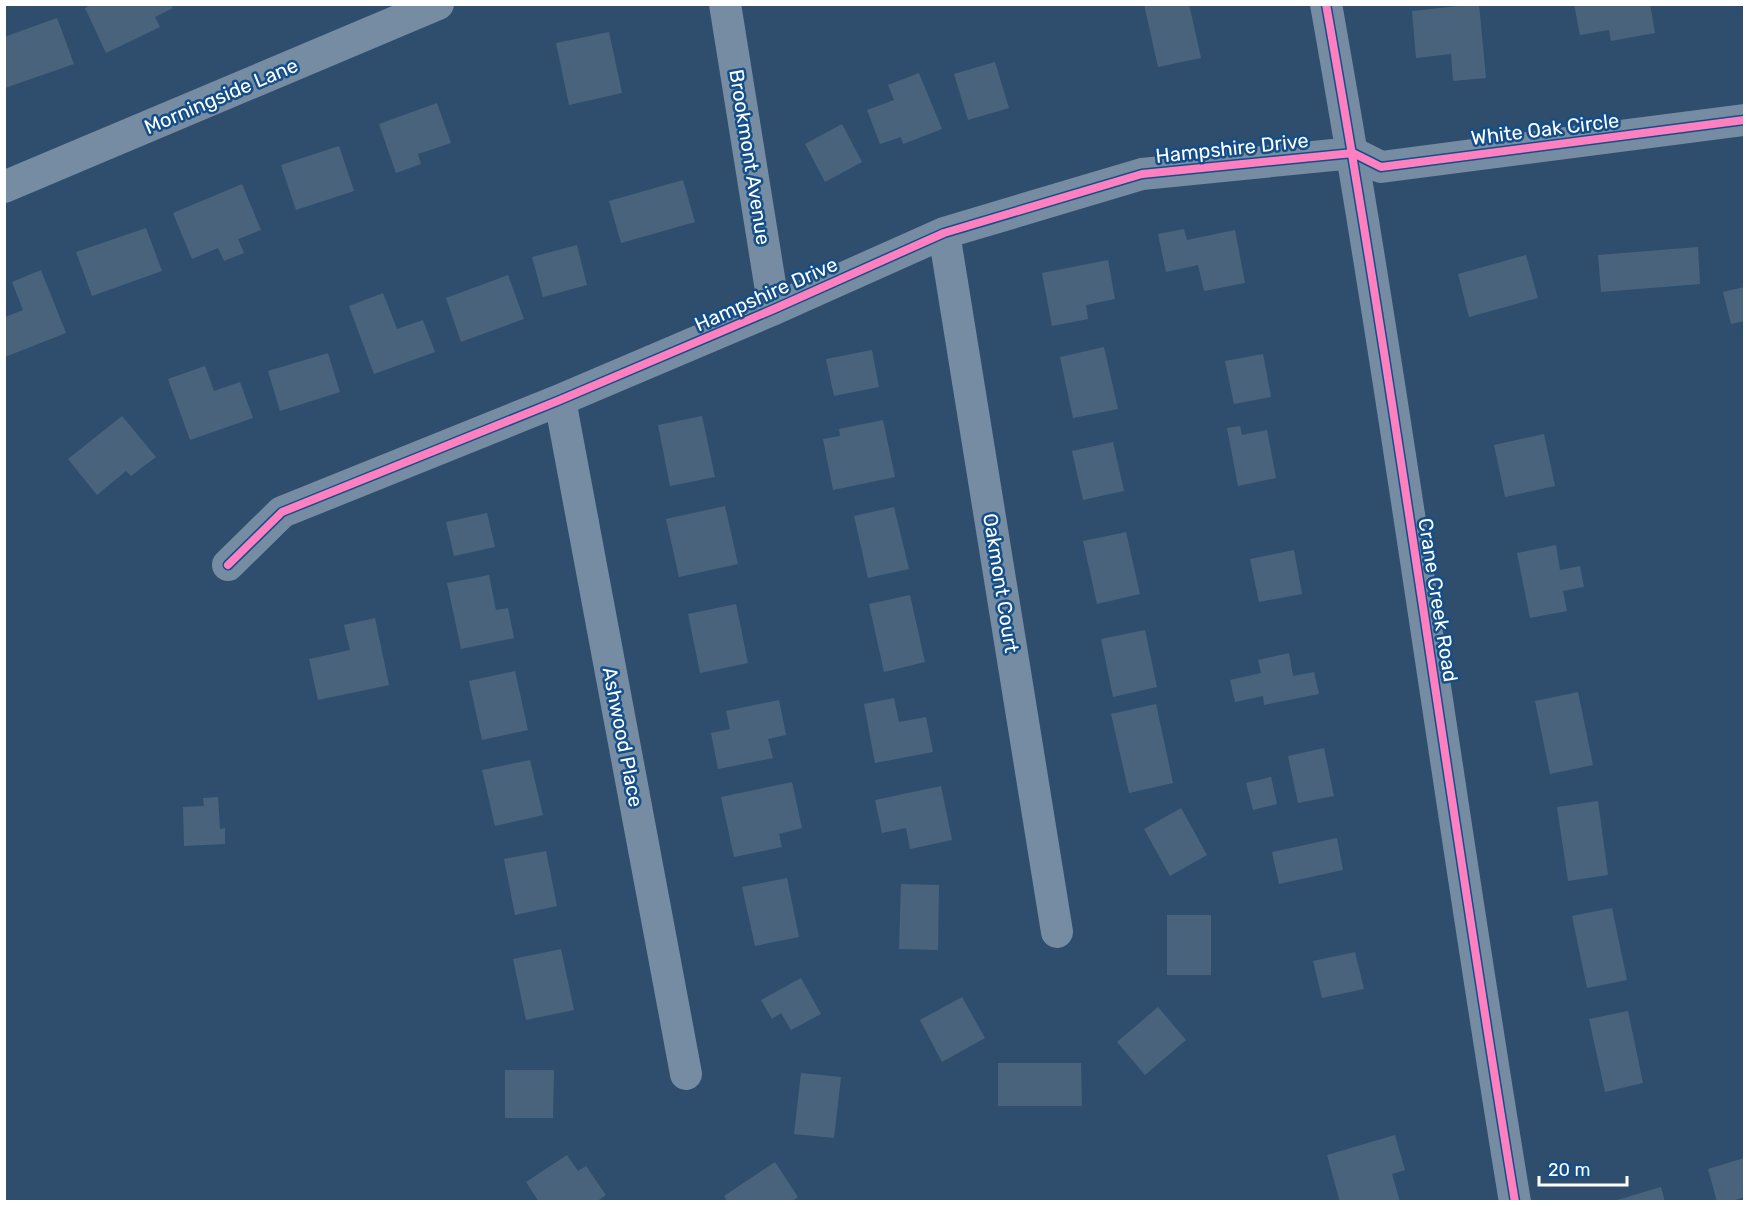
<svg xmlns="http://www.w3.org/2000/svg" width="1749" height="1206" font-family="Rubik,sans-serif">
<rect width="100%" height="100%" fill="#2f4e6d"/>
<!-- building -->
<path fill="#49637c" d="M 92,4 L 171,4 L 173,8 L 155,17 L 160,27 L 106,53 L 85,8 Z
M 1144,4 L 1189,4 L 1201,58 L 1158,67 Z
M 1477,4 L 1479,4 L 1486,78 L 1453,81 L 1451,54 L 1416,58 L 1412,11 Z
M 1574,4 L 1650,4 L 1655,33 L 1611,41 L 1609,30 L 1580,35 Z
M 57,18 L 74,64 L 5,88 L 4,37 Z
M 609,32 L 622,93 L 569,105 L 556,43 Z
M 995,62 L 1009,108 L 968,120 L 954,74 Z
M 919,73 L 942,129 L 903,144 L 901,137 L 880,144 L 867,110 L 894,100 L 888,85 Z
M 437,103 L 451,143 L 418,154 L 421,164 L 396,173 L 379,124 Z
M 842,124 L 862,162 L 825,182 L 805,144 Z
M 339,146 L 354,191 L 296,210 L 281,165 Z
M 683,180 L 695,222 L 621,243 L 609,201 Z
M 242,184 L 261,230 L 238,239 L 244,253 L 224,261 L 218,248 L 192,259 L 173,213 Z
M 146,228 L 162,271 L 92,296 L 76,252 Z
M 1184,229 L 1187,240 L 1235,230 L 1245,283 L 1204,291 L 1198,265 L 1166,272 L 1158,234 Z
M 577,245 L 587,285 L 543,297 L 532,257 Z
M 1698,247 L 1700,284 L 1601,292 L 1598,255 Z
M 1526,255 L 1538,298 L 1469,317 L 1458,274 Z
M 1108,260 L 1115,299 L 1086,305 L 1088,319 L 1052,326 L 1042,273 Z
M 41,270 L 66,333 L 5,357 L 5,317 L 23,310 L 12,282 Z
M 508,275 L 524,319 L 461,342 L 446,298 Z
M 1744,287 L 1744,321 L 1731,324 L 1723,292 Z
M 383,293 L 397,329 L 423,320 L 435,352 L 374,374 L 349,306 Z
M 1104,347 L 1118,409 L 1073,418 L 1060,357 Z
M 872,350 L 879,387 L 834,396 L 826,359 Z
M 328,353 L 340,392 L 280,411 L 268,371 Z
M 1263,354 L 1271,397 L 1234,404 L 1225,361 Z
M 205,366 L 214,391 L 240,382 L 253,418 L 190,440 L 168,379 Z
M 122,416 L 156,457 L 131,476 L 126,471 L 97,495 L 68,459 Z
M 702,416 L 715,477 L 670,486 L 658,425 Z
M 883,420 L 895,477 L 833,490 L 823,439 L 840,436 L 839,429 Z
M 1240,426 L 1242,435 L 1267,430 L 1276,478 L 1238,486 L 1227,428 Z
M 1544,434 L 1555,486 L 1505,497 L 1494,445 Z
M 1113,442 L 1124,491 L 1083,500 L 1072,451 Z
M 725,506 L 738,564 L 679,577 L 666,519 Z
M 894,507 L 909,569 L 868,578 L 854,516 Z
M 487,513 L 495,547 L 454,556 L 446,522 Z
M 1126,532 L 1140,594 L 1097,604 L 1083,541 Z
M 1556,545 L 1560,570 L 1580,566 L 1584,587 L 1563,591 L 1567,611 L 1530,618 L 1517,553 Z
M 1294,550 L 1302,594 L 1259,602 L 1250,559 Z
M 489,575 L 496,610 L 508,608 L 514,638 L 461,649 L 447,583 Z
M 910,595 L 925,662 L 884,672 L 869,604 Z
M 736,604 L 748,663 L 700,673 L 688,614 Z
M 375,618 L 389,685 L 318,700 L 309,659 L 350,650 L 344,625 Z
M 1145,630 L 1157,687 L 1113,697 L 1101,639 Z
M 1289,653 L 1293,676 L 1314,672 L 1319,694 L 1264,705 L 1263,696 L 1235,702 L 1230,680 L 1261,673 L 1258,660 Z
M 515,671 L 528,730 L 482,740 L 469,681 Z
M 1578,692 L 1593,765 L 1550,774 L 1535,701 Z
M 894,698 L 899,722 L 926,717 L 933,752 L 875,763 L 864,704 Z
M 779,700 L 786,735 L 768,739 L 773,758 L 718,769 L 711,733 L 730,729 L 726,711 Z
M 1156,704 L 1173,783 L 1129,793 L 1111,714 Z
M 1324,748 L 1334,796 L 1298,803 L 1288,756 Z
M 530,760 L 543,815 L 495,826 L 482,770 Z
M 1271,777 L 1277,804 L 1253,810 L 1246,783 Z
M 792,782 L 802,828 L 779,834 L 782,847 L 734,857 L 721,797 Z
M 941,786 L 952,840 L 910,849 L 906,828 L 882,833 L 875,800 Z
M 218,797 L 220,829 L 225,828 L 225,844 L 184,846 L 183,807 L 204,806 L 203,798 Z
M 1598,801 L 1608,875 L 1568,881 L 1557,807 Z
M 1181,808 L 1207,855 L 1170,876 L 1144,829 Z
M 1337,838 L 1343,870 L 1279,884 L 1272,852 Z
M 546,851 L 557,906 L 515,915 L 504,859 Z
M 787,878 L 799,937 L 755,946 L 742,887 Z
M 901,884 L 939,885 L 938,950 L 899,949 Z
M 1612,908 L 1627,980 L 1587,988 L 1572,916 Z
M 1167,915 L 1211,915 L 1211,975 L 1167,975 Z
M 561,949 L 574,1010 L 526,1020 L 513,959 Z
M 1355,952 L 1364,989 L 1322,998 L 1313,961 Z
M 801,978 L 821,1014 L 791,1030 L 781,1013 L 772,1019 L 761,1000 Z
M 962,997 L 985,1038 L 942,1062 L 920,1020 Z
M 1158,1007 L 1186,1040 L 1145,1075 L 1117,1042 Z
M 1628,1011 L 1643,1083 L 1605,1092 L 1589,1019 Z
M 998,1063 L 1081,1063 L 1082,1106 L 998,1106 Z
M 505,1070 L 554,1070 L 553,1118 L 505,1118 Z
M 801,1073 L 841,1077 L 834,1138 L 794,1134 Z
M 1395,1135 L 1405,1170 L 1392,1174 L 1400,1202 L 1340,1202 L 1327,1155 Z
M 567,1155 L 578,1171 L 586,1166 L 606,1195 L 596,1202 L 539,1202 L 526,1182 Z
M 1744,1158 L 1744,1197 L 1730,1202 L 1717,1202 L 1708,1169 Z
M 775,1162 L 798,1197 L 791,1202 L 728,1202 L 724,1196 Z
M 1661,1187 L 1665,1202 L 1614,1202 L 1614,1201 Z"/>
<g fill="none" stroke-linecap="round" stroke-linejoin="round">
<!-- street -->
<path stroke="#758ca3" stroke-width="32" d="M 725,4 L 774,309
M 1326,4 C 1397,402 1449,803 1515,1202
M 4,187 L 438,4
M 944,233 L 1057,932
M 560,400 L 686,1074
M 228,565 L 282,512 L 560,400 L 774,309 L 944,233 L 1142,174 L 1353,153 L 1381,167 L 1744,120"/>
<defs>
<path id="cycleway" d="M 1326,4 C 1397,402 1449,803 1515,1202
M 228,565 L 282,512 L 560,400 L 774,309 L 944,233 L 1142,174 L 1353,153 L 1381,167 L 1744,120"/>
</defs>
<!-- cycleway casing -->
<use href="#cycleway" stroke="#144e88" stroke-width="11"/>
<!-- cycleway -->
<use href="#cycleway" stroke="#ff80c0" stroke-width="8"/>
</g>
<g text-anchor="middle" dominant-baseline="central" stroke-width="5" stroke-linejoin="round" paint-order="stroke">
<!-- street labels -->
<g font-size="20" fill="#fff" stroke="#144e88">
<text transform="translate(221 96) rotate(-23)">Morningside Lane</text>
<text transform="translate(1545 129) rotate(-7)">White Oak Circle</text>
<text transform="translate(1232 148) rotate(-6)">Hampshire Drive</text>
<text transform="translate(750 157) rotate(81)">Brookmont Avenue</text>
<text transform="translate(766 294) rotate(-24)">Hampshire Drive</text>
<text transform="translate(1001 583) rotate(81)">Oakmont Court</text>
<text transform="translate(1438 600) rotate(81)">Crane Creek Road</text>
<text transform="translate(623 737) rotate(79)">Ashwood Place</text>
</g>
</g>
<!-- border -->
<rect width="1749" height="1206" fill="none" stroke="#ffffff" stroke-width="12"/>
<!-- scale -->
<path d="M1539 1176v9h88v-9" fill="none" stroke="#ffffff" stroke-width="3"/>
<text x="1548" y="1176" font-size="18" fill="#ffffff" stroke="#144e88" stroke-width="4.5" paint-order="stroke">20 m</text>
</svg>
